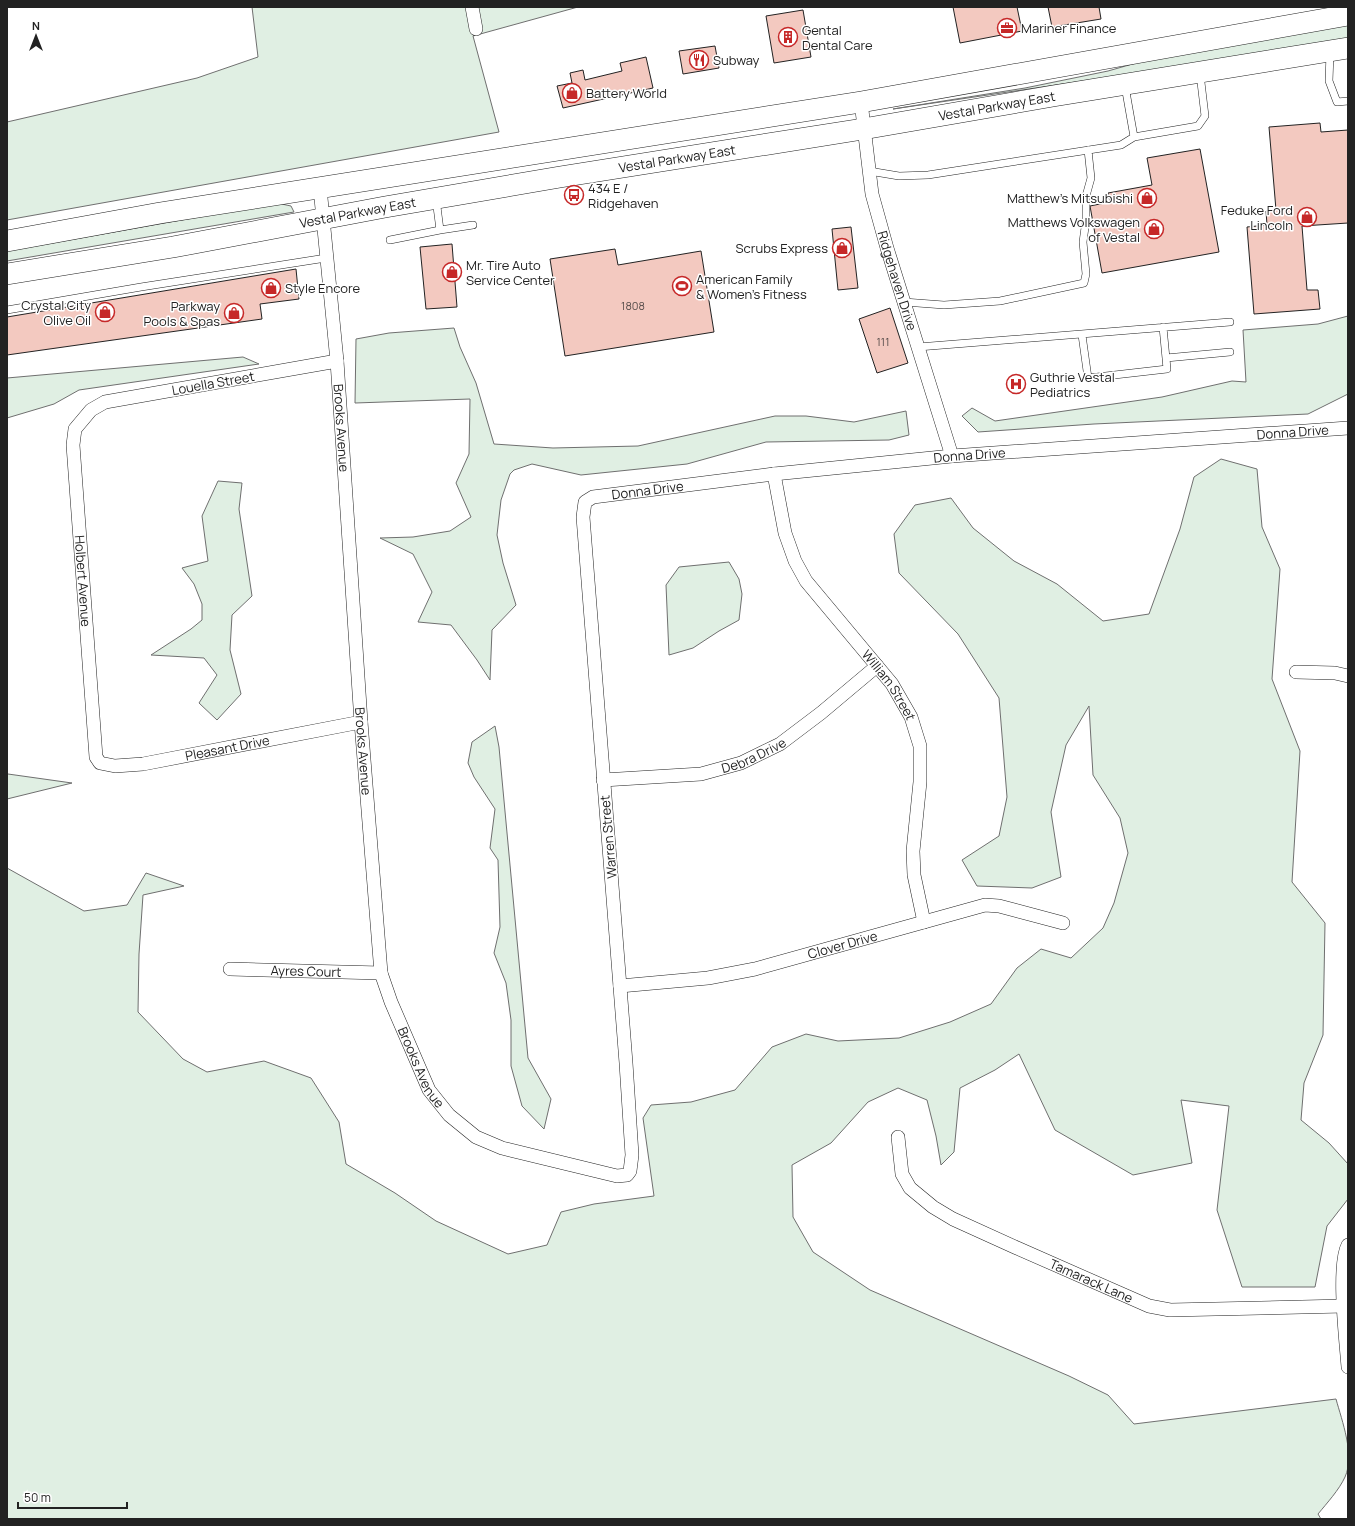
<svg xmlns="http://www.w3.org/2000/svg" width="1355" height="1526" font-family="Manrope,sans-serif">
<rect width="100%" height="100%" fill="#fff"/>
<!-- green -->
<path fill="#e0efe3" stroke="#6f6f6f" d="M 252,7 L 578,7 L 473,36 L 499,132 L 7,220 L 7,122 L 197,78 L 258,57 Z
M 1348,25 L 1348,38 L 1110,77 L 893,109 L 1025,88 L 1108,71 L 1150,59 Z
M 277,203 L 291,206 L 294,212 L 7,261 L 7,251 Z
M 1348,316 L 1348,394 L 1308,414 L 1094,424 L 978,432 L 962,416 L 972,408 L 995,421 L 1162,397 L 1232,381 L 1246,382 L 1243,330 L 1318,324 Z
M 454,328 L 460,347 L 476,383 L 494,444 L 553,448 L 638,446 L 775,416 L 806,416 L 854,422 L 906,411 L 909,435 L 889,440 L 766,442 L 687,464 L 581,475 L 532,464 L 514,470 L 510,474 L 501,500 L 497,535 L 503,563 L 516,605 L 492,630 L 490,680 L 477,660 L 451,625 L 418,622 L 432,592 L 413,554 L 380,538 L 413,537 L 450,531 L 471,517 L 456,483 L 469,454 L 470,399 L 355,403 L 356,339 L 389,333 Z
M 243,357 L 259,364 L 79,390 L 54,404 L 7,418 L 7,378 Z
M 1221,459 L 1257,469 L 1262,527 L 1280,569 L 1272,679 L 1300,751 L 1292,882 L 1325,923 L 1323,1035 L 1304,1083 L 1301,1120 L 1329,1143 L 1348,1164 L 1348,1199 L 1327,1226 L 1315,1287 L 1242,1287 L 1217,1210 L 1229,1106 L 1181,1100 L 1192,1163 L 1133,1175 L 1055,1130 L 1019,1054 L 995,1070 L 960,1088 L 954,1152 L 941,1165 L 936,1136 L 927,1100 L 898,1088 L 868,1102 L 831,1143 L 792,1165 L 793,1217 L 813,1252 L 870,1290 L 1069,1376 L 1108,1395 L 1134,1424 L 1336,1399 C 1342,1421 1355,1455 1345,1477 C 1339,1490 1327,1503 1318,1514 L 1321,1519 L 7,1519 L 7,868 L 84,911 L 127,905 L 146,873 L 184,886 L 143,895 L 139,954 L 138,1012 L 183,1059 L 207,1072 L 264,1061 L 311,1078 L 339,1122 L 346,1164 L 395,1193 L 436,1221 L 508,1254 L 547,1245 L 561,1212 L 594,1204 L 654,1196 L 643,1118 L 651,1105 L 691,1102 L 735,1090 L 772,1047 L 806,1034 L 838,1041 L 899,1038 L 950,1022 L 991,1004 L 1017,968 L 1041,949 L 1071,958 L 1103,928 L 1114,903 L 1128,853 L 1120,818 L 1093,775 L 1089,706 L 1066,745 L 1051,812 L 1061,877 L 1032,888 L 977,886 L 962,860 L 999,836 L 1007,797 L 999,698 L 958,634 L 899,573 L 894,534 L 915,505 L 951,498 L 973,528 L 1014,561 L 1057,584 L 1103,621 L 1149,614 L 1180,529 L 1194,477 Z
M 218,481 L 242,483 L 239,509 L 252,596 L 232,615 L 230,650 L 241,694 L 217,720 L 199,703 L 217,675 L 204,658 L 151,655 L 191,629 L 202,620 L 202,604 L 194,584 L 182,568 L 208,561 L 202,516 Z
M 729,562 L 739,579 L 742,594 L 739,620 L 719,631 L 693,648 L 669,655 L 666,585 L 679,567 Z
M 495,726 L 499,747 L 528,1058 L 551,1099 L 544,1129 L 522,1106 L 511,1066 L 511,1020 L 506,983 L 494,953 L 500,927 L 498,860 L 490,848 L 495,809 L 474,777 L 468,763 L 472,742 Z
M 7,774 L 8,774 L 72,783 L 7,799 Z"/>
<!-- building -->
<path fill="#f3c9c0" stroke="#222" d="M 953,7 L 1017,7 L 1022,31 L 960,43 Z
M 1048,7 L 1099,7 L 1101,19 L 1052,27 Z
M 803,10 L 811,57 L 774,63 L 766,16 Z
M 715,46 L 719,68 L 683,74 L 679,51 Z
M 646,57 L 653,88 L 563,108 L 557,86 L 572,83 L 570,73 L 583,70 L 585,80 L 622,71 L 620,63 Z
M 1320,123 L 1321,132 L 1348,130 L 1348,223 L 1302,226 L 1307,290 L 1318,290 L 1320,309 L 1254,314 L 1247,227 L 1267,225 L 1266,211 L 1276,210 L 1269,127 Z
M 1200,149 L 1219,252 L 1102,273 L 1090,206 L 1110,202 L 1108,193 L 1152,185 L 1147,158 Z
M 851,227 L 858,288 L 838,290 L 832,229 Z
M 452,244 L 457,307 L 426,309 L 420,247 Z
M 615,249 L 618,265 L 701,251 L 714,332 L 565,356 L 550,259 Z
M 296,269 L 299,299 L 260,304 L 262,319 L 7,355 L 7,317 Z
M 890,308 L 908,363 L 877,373 L 859,319 Z"/>
<g fill="none" stroke-linecap="round" stroke-linejoin="round">
<defs>
<path id="lane" d="M 1330,53 L 1329,81 L 1337,102 L 1348,101
M 1125,86 L 1134,137
M 869,171 L 899,176 L 928,175 L 1121,145 L 1134,137 L 1198,126 L 1205,116 L 1200,74
M 440,230 L 473,225
M 390,240 L 440,230 L 436,199
M 904,302 L 944,305 L 1000,301 L 1084,283 L 1086,274 L 1083,242 L 1086,220 L 1086,196 L 1091,178 L 1088,150
M 7,310 L 141,287 L 326,258
M 1082,335 L 1088,378 L 1167,369 L 1163,327
M 918,347 L 1230,322
M 1166,358 L 1230,352"/>
<g id="street">
<path d="M 472,7 L 476,29"/>
<path id="s1" d="M 861,102 L 872,194 L 887,248 L 952,456"/>
<path id="s2" d="M 320,188 L 337,361 L 361,722 L 381,973 L 391,1002 L 429,1090 L 449,1115 L 476,1137 L 502,1148 L 617,1176 L 627,1175 L 630,1171 L 632,1155 L 626,1063 L 583,517 L 585,502 L 593,497 L 774,474 L 952,456 L 1348,428"/>
<path id="s3" d="M 337,361 L 105,402 L 91,410 L 75,429 L 73,445 L 96,757 L 100,763 L 115,766 L 143,764 L 361,722"/>
<path id="s4" d="M 774,474 L 785,533 L 795,561 L 806,581 L 892,684 L 911,717 L 920,746 L 920,782 L 913,851 L 914,875 L 924,922"/>
<path d="M 1296,672 L 1335,673 L 1348,676"/>
<path id="s5" d="M 603,780 L 701,774 L 741,763 L 780,744 L 821,713 L 877,666"/>
<path id="s6" d="M 230,969 L 381,973"/>
<path id="s7" d="M 620,986 L 708,978 L 755,969 L 985,905 L 999,906 L 1063,923"/>
<path id="s8" d="M 898,1137 L 902,1174 L 910,1188 L 933,1207 L 953,1219 L 1017,1248 L 1149,1306 L 1170,1310 L 1344,1306"/>
<path d="M 1348,1245 C 1337,1265 1346,1341 1348,1367"/>
</g>
<g id="primary">
<path d="M 7,241 L 160,213 L 861,102 L 1348,15"/>
<path id="s9" d="M 7,274 L 173,247 L 385,207 L 560,177 L 863,129 L 1053,96 L 1348,48"/>
</g>
</defs>
<!-- lane casing -->
<use href="#lane" stroke="#222" stroke-width="8"/>
<!-- street casing -->
<use href="#street" stroke="#222" stroke-width="14"/>
<!-- primary casing -->
<use href="#primary" stroke="#222" stroke-width="22"/>
<!-- lane -->
<use href="#lane" stroke="#fff" stroke-width="7"/>
<!-- street -->
<use href="#street" stroke="#fff" stroke-width="13"/>
<!-- primary -->
<use href="#primary" stroke="#fff" stroke-width="21"/>
</g>
<!-- icons -->
<defs>
<symbol id="office-ring" viewBox="-11 -11 22 22"><circle r="9.5" fill="#fff" stroke="#c62828" stroke-width="1.5"/><path d="M-6-3h4V-5.5h4V-3h4V5H-6ZM-1-4.5V-3h2v-1.5ZM-6 0V1H6V0Z" fill="#c62828"/></symbol>
<symbol id="building-ring" viewBox="-11 -11 22 22"><circle r="9.5" fill="#fff" stroke="#c62828" stroke-width="1.5"/><path d="M-4-6H4V6H1V3H-1V6H-4ZM-2.5-4.3h1.7v1.8h-1.7ZM.8-4.3h1.7v1.8H.8ZM-2.5-1h1.7V.8h-1.7ZM.8-1h1.7V.8H.8Z" fill="#c62828"/></symbol>
<symbol id="restaurant-ring" viewBox="-11 -11 22 22"><circle r="9.5" fill="#fff" stroke="#c62828" stroke-width="1.5"/><path d="M-5-6h1v4h1v-4h1v4h1v-4h1v5L-1.5 .5V6h-2V.5L-5-1ZM5-6V6H3V1.5H1.5Q1.5-4 5-6Z" fill="#c62828"/></symbol>
<symbol id="shop-ring" viewBox="-11 -11 22 22"><circle r="9.5" fill="#fff" stroke="#c62828" stroke-width="1.5"/><path d="M-5-2.5h2.3a2.7 3.5 0 0 1 5.4 0H5L5.5 6h-11ZM-1.5-2.5h3a1.5 2.3 0 0 0-3 0Z" fill="#c62828"/></symbol>
<symbol id="bus-ring" viewBox="-11 -11 22 22"><circle r="9.5" fill="#fff" stroke="#c62828" stroke-width="1.5"/><path d="M-5-6H5V4H4V6H2V4H-2V6H-4V4H-5ZM-3.5-4V0h7V-4ZM-3.5 1.2v1.5H-2V1.2ZM2 1.2v1.5H3.5V1.2Z" fill="#c62828"/></symbol>
<symbol id="stadium-ring" viewBox="-11 -11 22 22"><circle r="9.5" fill="#fff" stroke="#c62828" stroke-width="1.5"/><path d="M0-5a6.5 5 0 1 0 0 10a6.5 5 0 1 0 0-10ZM-3.5-1.8h7v3.6h-7Z" fill="#c62828"/></symbol>
<symbol id="hospital-ring" viewBox="-11 -11 22 22"><circle r="9.5" fill="#fff" stroke="#c62828" stroke-width="1.5"/><path d="M-5-5h3v3.5h4V-5h3V5h-3V1.5h-4V5h-3Z" fill="#c62828"/></symbol>
</defs>
<g fill-rule="evenodd">
<use href="#office-ring" x="996" y="17" width="22" height="22"/>
<use href="#building-ring" x="777" y="26" width="22" height="22"/>
<use href="#restaurant-ring" x="688" y="49" width="22" height="22"/>
<use href="#shop-ring" x="561" y="82" width="22" height="22"/>
<use href="#bus-ring" x="563" y="184" width="22" height="22"/>
<use href="#shop-ring" x="1136" y="187" width="22" height="22"/>
<use href="#shop-ring" x="1296" y="206" width="22" height="22"/>
<use href="#shop-ring" x="1143" y="218" width="22" height="22"/>
<use href="#shop-ring" x="831" y="237" width="22" height="22"/>
<use href="#shop-ring" x="441" y="261" width="22" height="22"/>
<use href="#stadium-ring" x="671" y="275" width="22" height="22"/>
<use href="#shop-ring" x="260" y="277" width="22" height="22"/>
<use href="#shop-ring" x="94" y="301" width="22" height="22"/>
<use href="#shop-ring" x="223" y="302" width="22" height="22"/>
<use href="#hospital-ring" x="1005" y="373" width="22" height="22"/>
</g>
<g text-anchor="middle" dominant-baseline="central" stroke-width="3" stroke-linejoin="round" paint-order="stroke">
<!-- number labels -->
<g font-size="11" fill="#564c4a">
<text x="633" y="305">1808</text>
<text x="883" y="341">111</text>
</g>
<!-- poi labels -->
<g font-size="13" fill="#222" stroke="#fff" text-anchor="start">
<text x="1021" y="28">Mariner Finance</text>
<text x="802" y="30">Gental<tspan x="802" dy="15">Dental Care</tspan></text>
<text x="713" y="60">Subway</text>
<text x="586" y="93">Battery World</text>
<text x="588" y="188">434 E /<tspan x="588" dy="15">Ridgehaven</tspan></text>
<text x="1133" y="198" text-anchor="end">Matthew's Mitsubishi</text>
<text x="1293" y="210" text-anchor="end">Feduke Ford<tspan x="1293" dy="15">Lincoln</tspan></text>
<text x="1140" y="222" text-anchor="end">Matthews Volkswagen<tspan x="1140" dy="15">of Vestal</tspan></text>
<text x="828" y="248" text-anchor="end">Scrubs Express</text>
<text x="466" y="265">Mr. Tire Auto<tspan x="466" dy="15">Service Center</tspan></text>
<text x="696" y="279">American Family<tspan x="696" dy="15">&amp; Women's Fitness</tspan></text>
<text x="285" y="288">Style Encore</text>
<text x="91" y="305" text-anchor="end">Crystal City<tspan x="91" dy="15">Olive Oil</tspan></text>
<text x="220" y="306" text-anchor="end">Parkway<tspan x="220" dy="15">Pools &amp; Spas</tspan></text>
<text x="1030" y="377">Guthrie Vestal<tspan x="1030" dy="15">Pediatrics</tspan></text>
</g>
<!-- street labels -->
<g font-size="13" fill="#222" stroke="#fff">
<text stroke="none"><textPath href="#s9" startOffset="1004">Vestal Parkway East</textPath></text>
<text stroke="none"><textPath href="#s9" startOffset="680">Vestal Parkway East</textPath></text>
<text stroke="none"><textPath href="#s9" startOffset="356">Vestal Parkway East</textPath></text>
<text stroke="none"><textPath href="#s1" startOffset="183">Ridgehaven Drive</textPath></text>
<text transform="translate(213 383) rotate(-10)">Louella Street</text>
<text stroke="none"><textPath href="#s2" startOffset="241">Brooks Avenue</textPath></text>
<text stroke="none"><textPath href="#s2" startOffset="2526">Donna Drive</textPath></text>
<text stroke="none"><textPath href="#s2" startOffset="2202">Donna Drive</textPath></text>
<text stroke="none"><textPath href="#s2" startOffset="1878">Donna Drive</textPath></text>
<text stroke="none"><textPath href="#s3" startOffset="429">Holbert Avenue</textPath></text>
<text stroke="none"><textPath href="#s4" startOffset="246">William Street</textPath></text>
<text stroke="none"><textPath href="#s3" startOffset="742">Pleasant Drive</textPath></text>
<text stroke="none"><textPath href="#s2" startOffset="565">Brooks Avenue</textPath></text>
<text stroke="none"><textPath href="#s5" startOffset="154">Debra Drive</textPath></text>
<text transform="translate(608 837) rotate(-95)">Warren Street</text>
<text stroke="none"><textPath href="#s7" startOffset="227">Clover Drive</textPath></text>
<text stroke="none"><textPath href="#s6" startOffset="76">Ayres Court</textPath></text>
<text stroke="none"><textPath href="#s2" startOffset="890">Brooks Avenue</textPath></text>
<text stroke="none"><textPath href="#s8" startOffset="258">Tamarack Lane</textPath></text>
</g>
</g>
<!-- border -->
<rect width="1355" height="1526" fill="none" stroke="#222222" stroke-width="16"/>
<!-- north arrow -->
<g transform="translate(36 36)" stroke="#ffffff" stroke-width="3" paint-order="stroke">
<path d="M0-3L7 15L0 10L-7 15Z" fill="#222222"/>
<text y="-6" font-size="11" font-weight="bold" text-anchor="middle" fill="#222222">N</text>
</g>
<!-- scale -->
<path d="M18 1502v6h109v-6" fill="none" stroke="#222222" stroke-width="2"/>
<text x="24" y="1502" font-size="12" fill="#222222" stroke="#ffffff" stroke-width="3" paint-order="stroke">50 m</text>
</svg>
